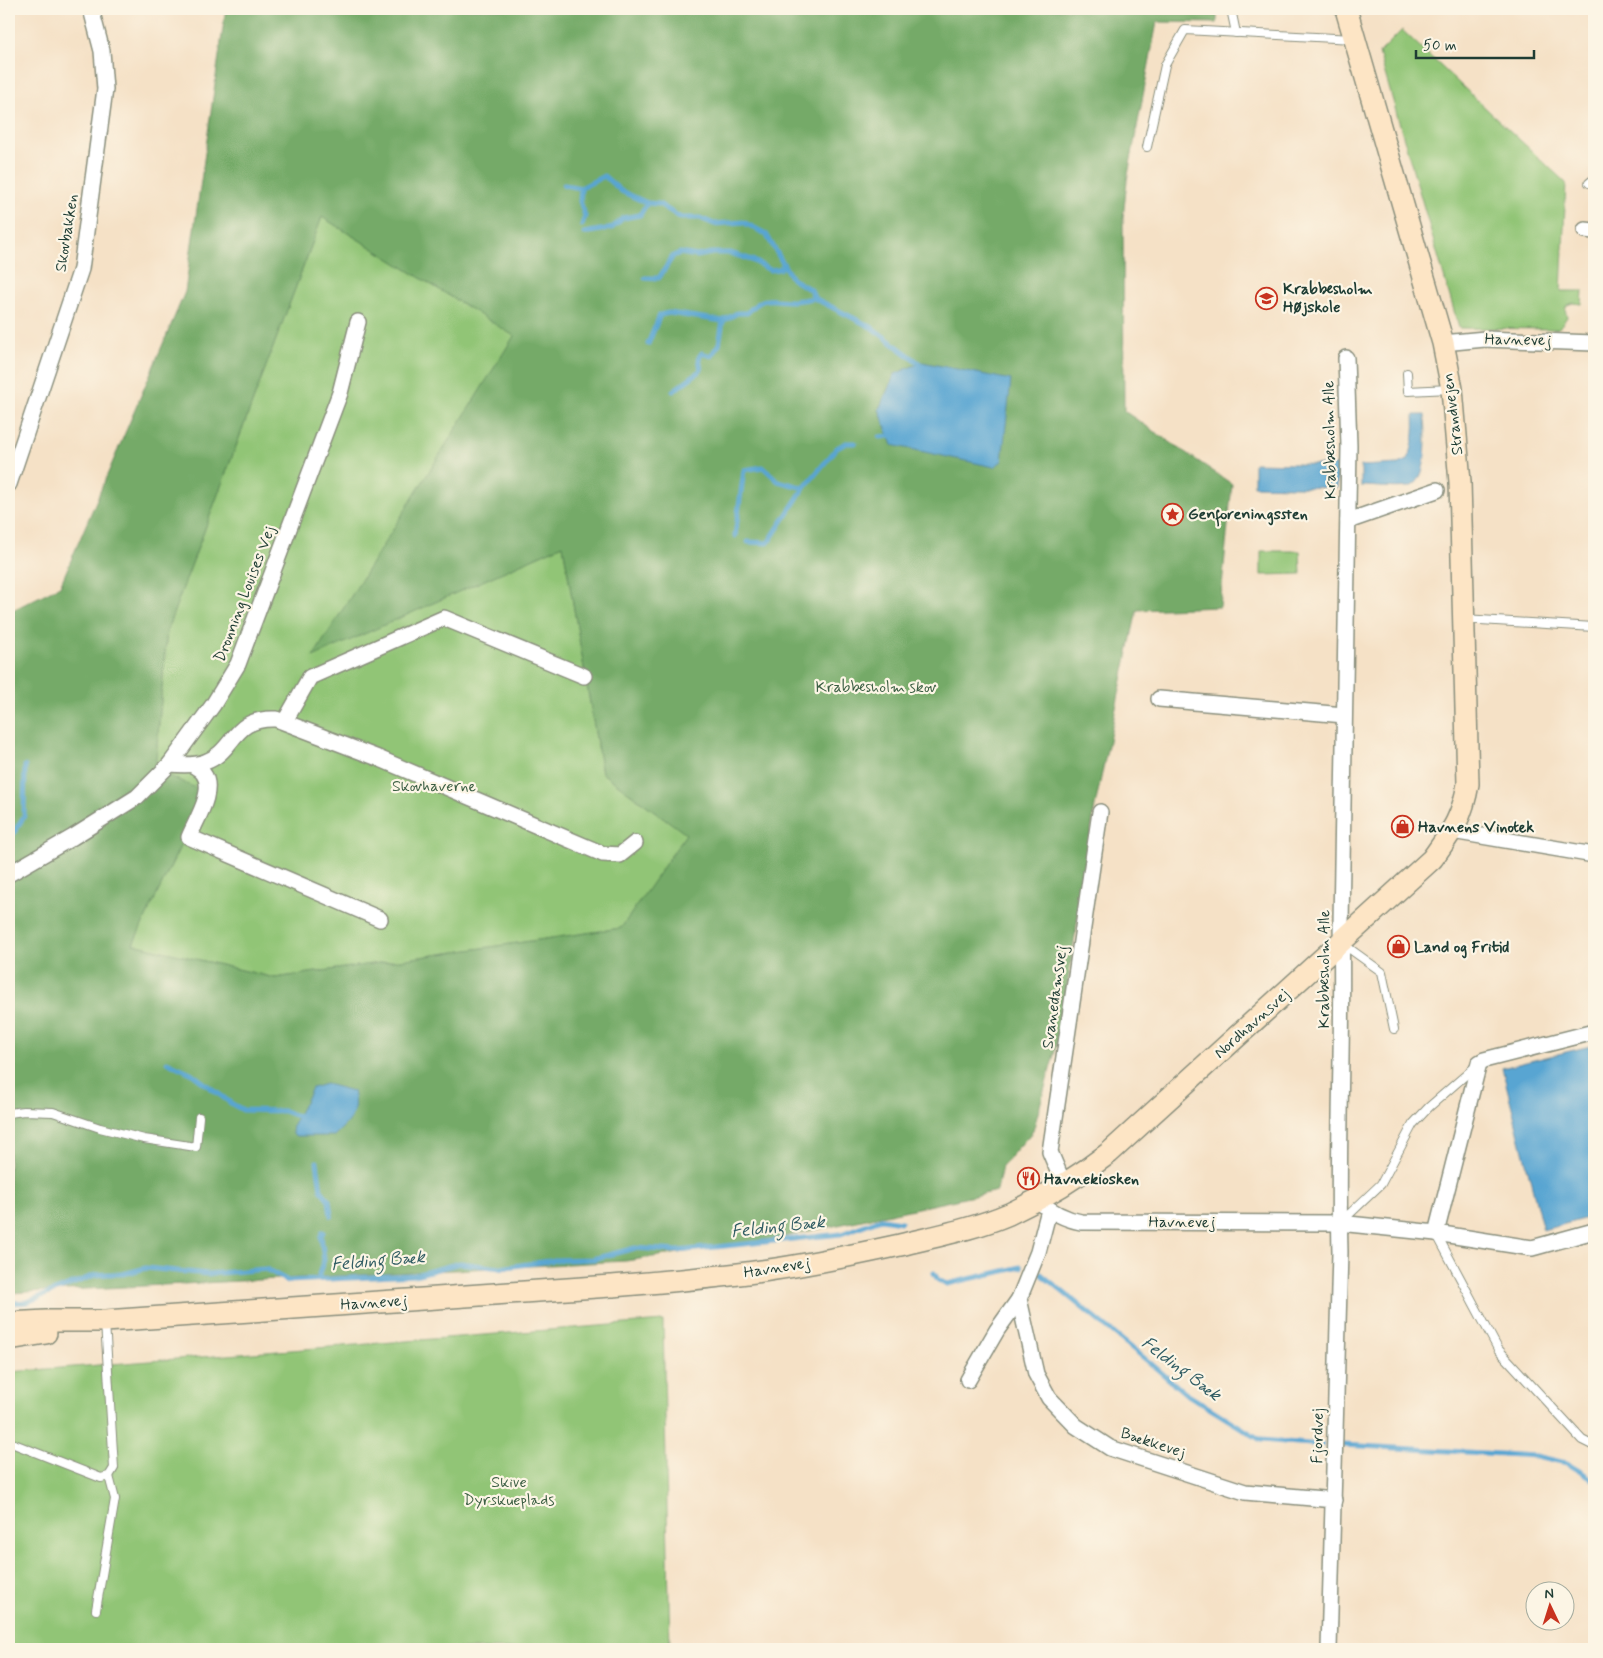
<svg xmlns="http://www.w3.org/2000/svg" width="1603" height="1658" font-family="Mynerve,sans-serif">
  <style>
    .green { fill: #91c576; stroke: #588155 }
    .forest { fill: #74aa67; stroke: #4a744e; fill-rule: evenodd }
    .water { fill: #59a5d2; stroke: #3c7183 }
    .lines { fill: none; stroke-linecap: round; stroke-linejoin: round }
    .stream { stroke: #59a5d2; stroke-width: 5 }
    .lane-casing { stroke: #8a8f7d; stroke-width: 10 }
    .street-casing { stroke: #8a8f7d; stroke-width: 18 }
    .secondary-casing { stroke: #8a8f7d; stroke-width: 24 }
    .lane { stroke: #fff; stroke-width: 8 }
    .street { stroke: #fff; stroke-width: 15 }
    .secondary { stroke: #fde5c5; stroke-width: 21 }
    .labels { text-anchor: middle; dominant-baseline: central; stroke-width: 4.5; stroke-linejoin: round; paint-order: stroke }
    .street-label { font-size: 16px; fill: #1f3d34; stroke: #fcf5e5 }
    .poi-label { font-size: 16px; font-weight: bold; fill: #1f3d34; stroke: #fcf5e5; text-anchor: start }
    .park-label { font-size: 16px; fill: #3c5f44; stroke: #fcf5e5 }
    .water-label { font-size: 18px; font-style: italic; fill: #305c63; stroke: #fcf5e5 }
  </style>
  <rect width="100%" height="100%" fill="#fcf5e5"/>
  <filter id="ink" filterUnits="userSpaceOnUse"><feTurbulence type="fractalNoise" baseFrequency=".02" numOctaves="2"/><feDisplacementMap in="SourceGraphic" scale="10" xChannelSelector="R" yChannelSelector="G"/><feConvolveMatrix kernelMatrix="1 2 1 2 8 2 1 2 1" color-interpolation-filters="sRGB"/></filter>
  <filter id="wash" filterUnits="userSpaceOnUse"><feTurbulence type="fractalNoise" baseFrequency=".0096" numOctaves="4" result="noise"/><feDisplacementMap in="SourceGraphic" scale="20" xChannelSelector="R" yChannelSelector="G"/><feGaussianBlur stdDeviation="1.12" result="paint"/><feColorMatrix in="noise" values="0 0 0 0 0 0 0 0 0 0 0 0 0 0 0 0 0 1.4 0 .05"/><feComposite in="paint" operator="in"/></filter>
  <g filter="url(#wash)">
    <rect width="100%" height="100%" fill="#f5e1c6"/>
    <g class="green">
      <polygon points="1402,30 1566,183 1561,291 1583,291 1582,304 1573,303 1567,305 1565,309 1567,317 1560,327 1557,329 1459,328 1379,53"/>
      <polygon points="322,217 515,336 314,656 563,545 602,773 687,834 622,928 275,978 133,944 205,794 155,769 167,630"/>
      <polygon points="1261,551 1300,551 1301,574 1261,575"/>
      <polygon points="663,1321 670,1649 9,1649 9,1372"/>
    </g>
    <path class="forest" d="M228,9H1217V23L1157,22L1127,180L1123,218L1124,411L1232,484L1220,607L1137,610L1095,806L1060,1033L1033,1131L1002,1166L997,1191L773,1239L626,1261L9,1293V612L60,586L185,292L225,14ZM322,217L514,336L313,657L563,545L602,773L686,834L621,928L275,978L133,944L206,793L155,769L167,630ZM895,374L892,445L879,409Z"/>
    <g class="water">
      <polygon points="922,362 1011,380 1002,461 994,467 892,445 879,409 895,374"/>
      <path d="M1414,415H1425C1426,431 1430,484 1408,487C1394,489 1375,486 1361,486V466L1398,464L1408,460C1414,444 1415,431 1414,415Z"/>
      <polygon points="1254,463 1338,465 1337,488 1254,486"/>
      <polygon points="1594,1045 1594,1216 1543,1230 1502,1068"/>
      <path d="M326,1084L353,1091C358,1115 350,1120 334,1136H296L292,1133L293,1125L312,1088Z"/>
    </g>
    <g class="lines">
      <g class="stream">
        <polyline points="564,185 581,188 604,176 621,191 647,203 659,204 681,218 700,218 714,224 743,222 766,234 792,279 811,290 814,298 871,327 919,363"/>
        <polyline points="581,188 580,201 585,216 582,225"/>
        <polyline points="584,233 612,228 623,218 640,215 647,203"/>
        <polyline points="645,278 659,278 673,256 680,253 697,256 712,253 730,253 752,260 770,270 779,269 784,265"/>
        <path d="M648,344L660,315L669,313L723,321L737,313H747C764,295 768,300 790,301C798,301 807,299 814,298"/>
        <polyline points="673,391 701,370 699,357 702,353 711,356 719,344 723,321"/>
        <polyline points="880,437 889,436"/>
        <polyline points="735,536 744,470 763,467 778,481 804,488"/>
        <polyline points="748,542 768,543 804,488 837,448 846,443 855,443"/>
        <polyline points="9,841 24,816 25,766"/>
        <polyline points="167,1062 191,1073 232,1104 243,1110 284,1111 297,1116"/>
        <polyline points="317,1162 321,1190 329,1200 331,1216"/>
        <polyline points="934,1273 938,1280 947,1284 1021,1267"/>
        <polyline points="1041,1274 1149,1362 1185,1393 1261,1440 1322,1445"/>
        <polyline points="319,1279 319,1274 324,1260 321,1236 323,1232"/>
        <polyline points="9,1303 27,1302 95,1275 108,1274 123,1274 146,1268 208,1274 266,1269 288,1281 415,1275 460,1263 500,1268 556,1260 593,1259 635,1248 677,1251 841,1234 881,1219 901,1222"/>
        <polyline points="1343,1445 1536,1456 1566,1463 1594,1480"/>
      </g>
    </g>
  </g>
  <g filter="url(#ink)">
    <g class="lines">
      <defs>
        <g id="lane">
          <polyline points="1231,9 1236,33"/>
          <polyline points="1147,147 1165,65 1185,30 1353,39"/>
          <polyline points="1589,183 1594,179"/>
          <polyline points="1407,373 1408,391 1450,389"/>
          <polyline points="1464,619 1594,627"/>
          <polyline points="1343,944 1382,972 1394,1029"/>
          <polyline points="9,1113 24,1111 53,1112 100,1128 144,1139 196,1147 199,1117"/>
          <polyline points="1341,1222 1381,1184 1413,1124 1429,1107 1476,1066"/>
          <polyline points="1436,1233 1498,1349 1582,1440 1594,1446"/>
          <polyline points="9,1442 101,1478 109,1476 114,1468 105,1322"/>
          <polyline points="96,1610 115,1499 109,1476"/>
        </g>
        <g id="street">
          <polyline points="1585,230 1594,231"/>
          <polyline points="1443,343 1485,339 1594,343"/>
          <polyline points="9,484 81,269 105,89 102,51 91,9"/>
          <polyline points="1348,521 1437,490"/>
          <polyline points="1159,699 1344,715"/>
          <polyline points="285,721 310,677 444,618 584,676"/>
          <path d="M170,764C181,765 194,766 205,762C236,751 231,717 276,719L378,758L603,854L620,855L635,843"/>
          <path d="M193,765C196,767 201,770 203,773C216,790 196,820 189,837L380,919"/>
          <polyline points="1452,831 1594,855"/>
          <polyline points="9,874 73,837 137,797 170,764 213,705 238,664 340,393 358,322"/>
          <polyline points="1064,1185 1050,1152 1100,812"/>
          <path d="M1037,1200C1050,1211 1064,1219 1081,1222L1339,1223L1436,1233L1532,1248L1594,1231"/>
          <polyline points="1049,1210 1038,1252 1019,1299 1036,1374 1049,1398 1076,1426 1110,1448 1245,1492 1334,1500"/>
          <polyline points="1436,1233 1479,1063 1484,1060 1594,1032"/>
          <polyline points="968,1380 997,1330 1019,1299"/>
          <path d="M1329,1649L1340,1252C1337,1142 1344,1033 1341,924L1349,446L1346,358"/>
        </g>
        <g id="secondary">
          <path d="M9,1323L46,1321H105L611,1286C661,1282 712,1278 762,1271C808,1265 854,1255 900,1245C936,1236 974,1229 1009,1214C1045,1197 1078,1177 1109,1153L1432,859C1452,831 1462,819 1468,784L1460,482L1452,389L1443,343L1346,9"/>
          <polyline points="9,1339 46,1333"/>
        </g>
      </defs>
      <use href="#lane" class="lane-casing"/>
      <use href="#street" class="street-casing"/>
      <use href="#secondary" class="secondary-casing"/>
      <use href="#lane" class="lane"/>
      <use href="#street" class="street"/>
      <use href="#secondary" class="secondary"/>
    </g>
  </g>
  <defs>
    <symbol id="university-ring" viewBox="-11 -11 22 22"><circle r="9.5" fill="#fcf5e5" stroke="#c8321e" stroke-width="1.5"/><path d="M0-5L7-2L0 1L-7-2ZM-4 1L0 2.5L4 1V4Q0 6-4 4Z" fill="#c8321e"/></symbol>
    <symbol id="sight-ring" viewBox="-11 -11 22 22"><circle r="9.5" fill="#fcf5e5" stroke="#c8321e" stroke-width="1.5"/><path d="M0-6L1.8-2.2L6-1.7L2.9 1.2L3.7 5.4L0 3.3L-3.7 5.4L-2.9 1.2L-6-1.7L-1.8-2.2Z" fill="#c8321e"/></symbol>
    <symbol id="shop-ring" viewBox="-11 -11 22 22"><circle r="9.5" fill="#fcf5e5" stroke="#c8321e" stroke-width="1.5"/><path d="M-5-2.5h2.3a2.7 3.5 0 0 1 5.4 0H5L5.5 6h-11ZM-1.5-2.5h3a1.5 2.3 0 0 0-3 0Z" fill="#c8321e"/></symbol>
    <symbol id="restaurant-ring" viewBox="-11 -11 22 22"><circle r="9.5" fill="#fcf5e5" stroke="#c8321e" stroke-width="1.5"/><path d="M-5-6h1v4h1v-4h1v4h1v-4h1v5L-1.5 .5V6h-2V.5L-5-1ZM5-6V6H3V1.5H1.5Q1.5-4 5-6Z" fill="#c8321e"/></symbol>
  </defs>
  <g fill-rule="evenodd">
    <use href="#university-ring" x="1254" y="286" width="25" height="25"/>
    <use href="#sight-ring" x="1160" y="502" width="25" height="25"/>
    <use href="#shop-ring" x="1390" y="814" width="25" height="25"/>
    <use href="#shop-ring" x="1386" y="934" width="25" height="25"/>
    <use href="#restaurant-ring" x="1016" y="1166" width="25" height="25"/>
  </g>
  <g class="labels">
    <g class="street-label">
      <text transform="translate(67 233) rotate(-81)">Skovbakken</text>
      <text transform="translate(1518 340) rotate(1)">Havnevej</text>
      <text transform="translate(1453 414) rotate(-97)">Strandvejen</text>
      <text transform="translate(1330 440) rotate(-91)">Krabbesholm Alle</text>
      <text transform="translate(245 594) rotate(-69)">Dronning Louises Vej</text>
      <text transform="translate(1324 969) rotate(-90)">Krabbesholm Alle</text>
      <text transform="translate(1055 997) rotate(-82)">Svanedamsvej</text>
      <text transform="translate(1252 1024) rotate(-42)">Nordhavnsvej</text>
      <text x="1182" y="1222">Havnevej</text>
      <text transform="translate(777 1268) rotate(-9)">Havnevej</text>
      <text transform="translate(374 1303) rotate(-4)">Havnevej</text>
      <text transform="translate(1318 1436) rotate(-89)">Fjordvej</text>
      <text transform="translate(1153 1443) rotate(18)">Bækkevej</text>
    </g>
    <g class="poi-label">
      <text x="1283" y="289">Krabbesholm<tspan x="1283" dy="18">Højskole</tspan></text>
      <text x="1188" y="514">Genforeningssten</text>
      <text x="1418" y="827">Havnens Vinotek</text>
      <text x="1414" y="947">Land og Fritid</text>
      <text x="1044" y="1179">Havnekiosken</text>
    </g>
    <g class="park-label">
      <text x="876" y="687">Krabbesholm skov</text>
      <text x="434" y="786">Skovhaverne</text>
      <text x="509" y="1482">Skive<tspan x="509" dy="18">Dyrskueplads</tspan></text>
    </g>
    <g class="water-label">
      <text transform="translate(778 1227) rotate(-6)">Felding Bæk</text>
      <text transform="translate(378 1261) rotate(-5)">Felding Bæk</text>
      <text transform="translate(1181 1369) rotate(37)">Felding Bæk</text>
    </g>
  </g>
  <rect width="1603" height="1658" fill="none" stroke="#fcf5e5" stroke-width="30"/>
  <g transform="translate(1550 1606) rotate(356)"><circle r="24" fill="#fcf5e5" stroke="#a4ab9e"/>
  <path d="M0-4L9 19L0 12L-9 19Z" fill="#c8321e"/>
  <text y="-8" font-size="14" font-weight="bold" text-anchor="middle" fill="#1f3d34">N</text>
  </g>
  <path d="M1416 50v8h118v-8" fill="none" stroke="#1f3d34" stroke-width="2.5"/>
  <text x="1423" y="50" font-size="15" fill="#1f3d34" stroke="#fcf5e5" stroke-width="4" paint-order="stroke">50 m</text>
</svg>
